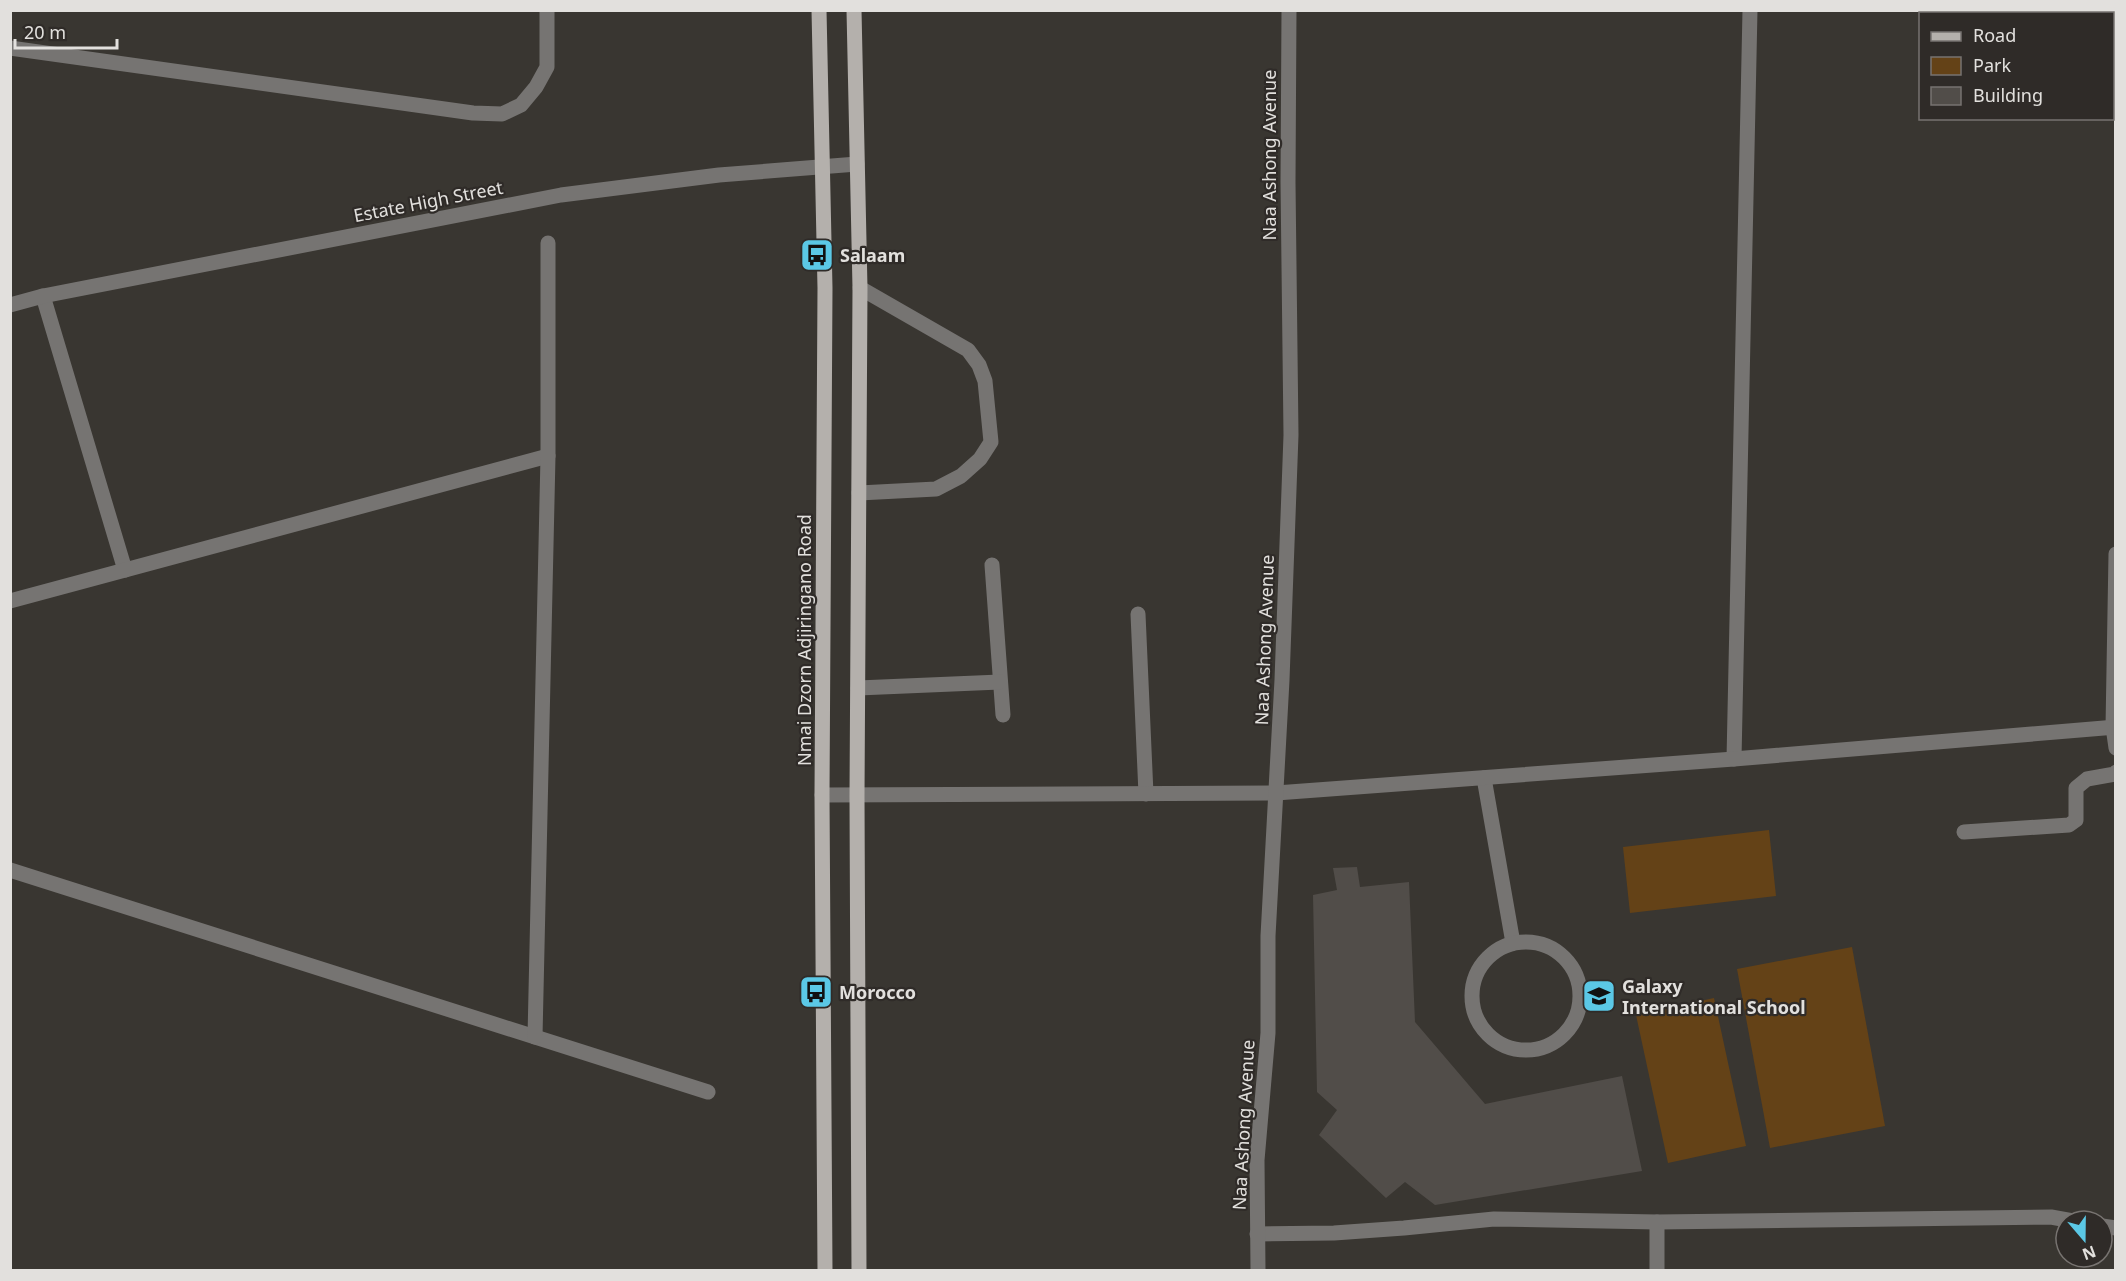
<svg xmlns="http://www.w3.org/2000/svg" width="2126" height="1281" font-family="'Noto Sans',sans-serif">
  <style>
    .green { fill: #644217 }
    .building { fill: #514d49 }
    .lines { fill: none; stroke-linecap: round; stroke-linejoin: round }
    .minor { stroke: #767472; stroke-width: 15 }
    .major { stroke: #b4b0ac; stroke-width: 15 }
    .labels { text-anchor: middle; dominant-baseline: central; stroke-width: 4.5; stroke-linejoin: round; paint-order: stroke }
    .street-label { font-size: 18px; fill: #e2e0dd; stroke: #2f2b28 }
    .poi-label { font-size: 18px; font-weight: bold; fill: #e2e0dd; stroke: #2f2b28; text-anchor: start }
  </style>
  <rect width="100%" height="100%" fill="#393631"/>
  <g class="green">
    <polygon points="1769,830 1776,896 1630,913 1623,847"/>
    <polygon points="1852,947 1885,1126 1770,1148 1737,969"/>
    <polygon points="1714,998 1746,1146 1668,1163 1636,1015"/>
  </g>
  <polygon class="building" points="1357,867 1360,887 1409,882 1415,1022 1485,1104 1622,1076 1642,1171 1435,1205 1405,1182 1386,1198 1319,1135 1337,1110 1317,1092 1313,895 1337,890 1333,868"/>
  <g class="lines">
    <g class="minor">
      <polyline points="10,48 473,113 502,114 521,105 536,87 547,67 547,10"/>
      <polyline points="43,296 125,570"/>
      <polyline points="10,305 43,296 561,195 719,175 857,164"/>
      <polyline points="859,493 936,489 961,476 980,459 991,442 985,381 979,365 968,350 860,288"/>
      <polyline points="2116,554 2113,727 2116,748"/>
      <polyline points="992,565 1003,715"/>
      <polyline points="10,601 548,456"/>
      <polyline points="1138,614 1146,794"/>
      <polyline points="858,688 1000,682"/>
      <polyline points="1734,759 1750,10"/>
      <polyline points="1484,778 1513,943"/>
      <polyline points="822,795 1276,793 1734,759 2116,727"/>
      <polyline points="1964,832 2069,825 2076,820 2076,788 2087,779 2115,774 2116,772"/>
      <polyline points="10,870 708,1092"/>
      <circle cx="1526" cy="996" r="54"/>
      <polyline points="535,1037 548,456 548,243"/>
      <polyline points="2102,1226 2116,1228"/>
      <polyline points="1257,1234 1334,1233 1404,1228 1494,1219 1657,1222 2051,1217 2073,1221"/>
      <polyline points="1258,1270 1257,1160 1268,1033 1268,936 1282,680 1291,435 1288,182 1289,10"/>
      <polyline points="1657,1270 1657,1222"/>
    </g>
    <g class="major">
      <polyline points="819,10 825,288 822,795 825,1270"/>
      <polyline points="854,10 860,288 857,796 859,1270"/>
    </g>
  </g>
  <defs>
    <symbol id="bus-square" viewBox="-11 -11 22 22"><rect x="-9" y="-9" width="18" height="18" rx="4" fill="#5bc8e6" stroke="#2f2b28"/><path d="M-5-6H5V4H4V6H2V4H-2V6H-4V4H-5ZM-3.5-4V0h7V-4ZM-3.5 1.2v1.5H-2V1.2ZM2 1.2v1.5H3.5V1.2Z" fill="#111"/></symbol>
    <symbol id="school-square" viewBox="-11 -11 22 22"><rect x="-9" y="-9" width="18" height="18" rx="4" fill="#5bc8e6" stroke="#2f2b28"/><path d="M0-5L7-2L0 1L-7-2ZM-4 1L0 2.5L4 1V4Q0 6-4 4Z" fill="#111"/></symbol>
  </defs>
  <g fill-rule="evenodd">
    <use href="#bus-square" x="798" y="236" width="38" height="38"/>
    <use href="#bus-square" x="797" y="973" width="38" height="38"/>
    <use href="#school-square" x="1580" y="977" width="38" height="38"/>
  </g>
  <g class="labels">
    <g class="street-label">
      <text transform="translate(1269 155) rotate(-90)">Naa Ashong Avenue</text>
      <text transform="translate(428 201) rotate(-11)">Estate High Street</text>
      <text transform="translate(804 640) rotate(-90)">Nmai Dzorn Adjiringano Road</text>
      <text transform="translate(1264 640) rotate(-88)">Naa Ashong Avenue</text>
      <text transform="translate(1243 1125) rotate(-87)">Naa Ashong Avenue</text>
    </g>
    <g class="poi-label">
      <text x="840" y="255">Salaam</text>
      <text x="1622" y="986">Galaxy<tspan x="1622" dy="21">International School</tspan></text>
      <text x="839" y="992">Morocco</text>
    </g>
  </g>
  <rect width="2126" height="1281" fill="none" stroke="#e2e0dd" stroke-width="24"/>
  <rect x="1919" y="12" width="195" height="108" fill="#2f2b28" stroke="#777370" stroke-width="1.5"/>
  <rect x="1931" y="32" width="30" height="9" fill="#b4b0ac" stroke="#777370" stroke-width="1.5"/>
  <text x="1973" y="42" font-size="18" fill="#e2e0dd">Road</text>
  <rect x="1931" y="57" width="30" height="18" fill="#644217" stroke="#777370" stroke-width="1.5"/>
  <text x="1973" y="72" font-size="18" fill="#e2e0dd">Park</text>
  <rect x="1931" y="87" width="30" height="18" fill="#514d49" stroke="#777370" stroke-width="1.5"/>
  <text x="1973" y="102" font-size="18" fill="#e2e0dd">Building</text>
  <g transform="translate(2084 1239) rotate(160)"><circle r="28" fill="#2f2b28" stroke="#777370" stroke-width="1.5"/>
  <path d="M0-4.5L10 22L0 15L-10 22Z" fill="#5bc8e6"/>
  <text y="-9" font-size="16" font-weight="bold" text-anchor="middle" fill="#e2e0dd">N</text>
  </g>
  <path d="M15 39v9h102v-9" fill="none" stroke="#e2e0dd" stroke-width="3"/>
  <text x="24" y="39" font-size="18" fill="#e2e0dd" stroke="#2f2b28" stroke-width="4.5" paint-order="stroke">20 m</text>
</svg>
